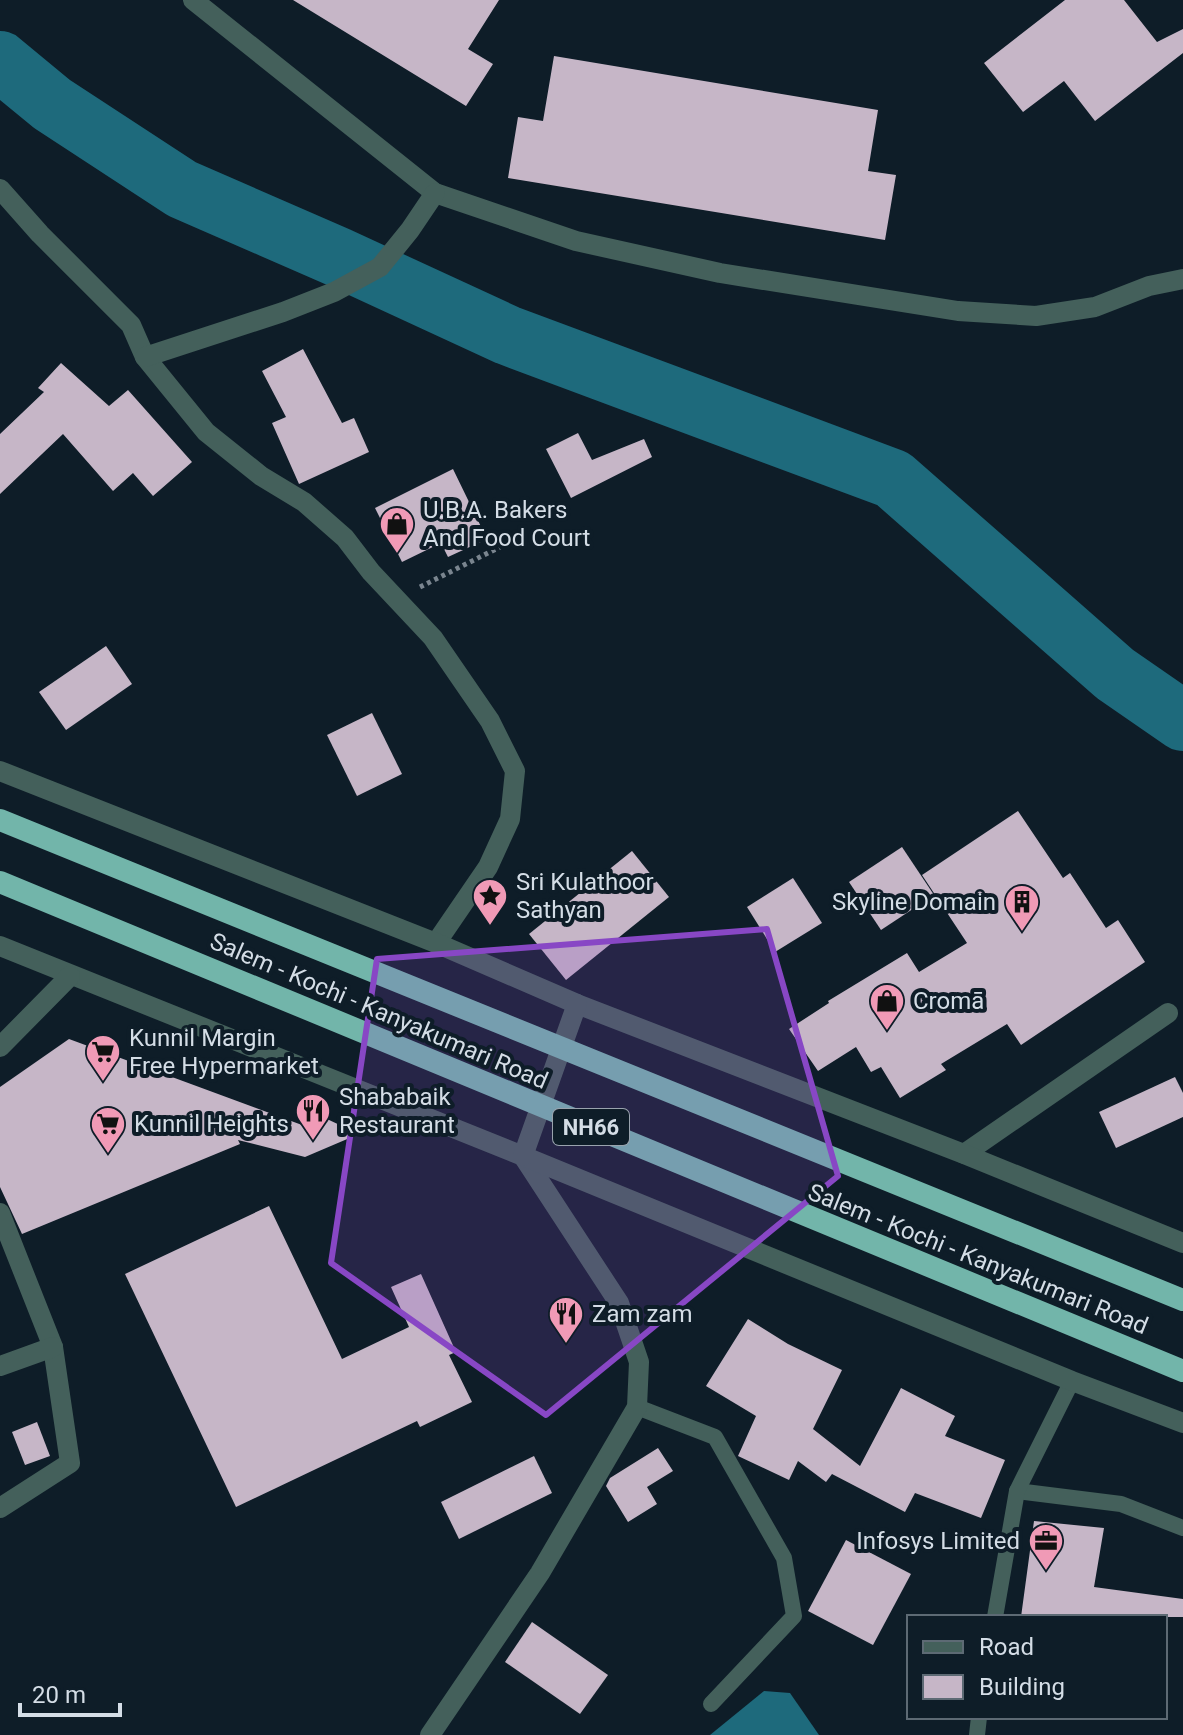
<svg xmlns="http://www.w3.org/2000/svg" width="1183" height="1735" font-family="Roboto,sans-serif">
  <style>
    .water { fill: #1e6a7c }
    .lines { fill: none; stroke-linecap: round; stroke-linejoin: round }
    .river { stroke: #1e6a7c; stroke-width: 60 }
    .building { fill: #c6b6c7 }
    .path { stroke: #7a858f; stroke-width: 5; stroke-dasharray: 4 4; stroke-linecap: butt }
    .service { stroke: #44605b; stroke-width: 16 }
    .minor { stroke: #44605b; stroke-width: 20 }
    .tertiary { stroke: #44605b; stroke-width: 20 }
    .trunk { stroke: #72b5aa; stroke-width: 22 }
    .marked { fill: #8847c5; fill-opacity: 0.2; stroke: #8847c5; stroke-width: 6; stroke-linejoin: round }
    .labels { text-anchor: middle; dominant-baseline: central; stroke-width: 8; stroke-linejoin: round; paint-order: stroke }
    .shield { fill: #0e1d28; stroke: #99a3ad; stroke-width: 2 }
    .shield-label { font-size: 22px; font-weight: bold; fill: #d4dde6 }
    .poi-label { font-size: 24px; fill: #d4dde6; stroke: #0e1d28; text-anchor: start }
    .street-label { font-size: 24px; fill: #d4dde6; stroke: #0e1d28 }
  </style>
  <rect width="100%" height="100%" fill="#0e1d28"/>
  <polygon class="water" points="764,1691 790,1693 819,1735 710,1735"/>
  <g class="lines">
    <polyline class="river" points="0,61 52,104 182,189 338,257 507,335 893,479 1115,674 1183,721"/>
  </g>
  <g class="building">
    <polygon points="293,0 499,0 468,49 493,64 466,106"/>
    <polygon points="1065,0 1124,0 1157,42 1183,29 1183,53 1095,121 1064,81 1023,112 984,63"/>
    <polygon points="554,56 878,110 868,171 896,175 885,240 508,178 518,117 543,121"/>
    <polygon points="303,349 342,423 354,418 369,452 299,484 272,423 286,417 262,371"/>
    <polygon points="61,363 109,406 128,390 192,462 153,496 133,473 113,491 63,434 0,494 0,434 44,392 38,388"/>
    <polygon points="578,433 592,460 644,439 652,457 571,498 546,449"/>
    <polygon points="453,469 487,539 448,557 441,543 402,562 375,508"/>
    <polygon points="106,646 132,684 66,730 39,692"/>
    <polygon points="372,713 402,774 357,796 327,735"/>
    <polygon points="1018,811 1063,878 1070,873 1106,928 1118,920 1145,962 1021,1045 1007,1024 941,1064 946,1070 900,1098 881,1067 871,1072 856,1047 818,1071 789,1029 829,1003 828,1001 907,953 919,972 967,943 922,875"/>
    <polygon points="902,847 934,895 881,930 849,882"/>
    <polygon points="632,851 669,897 566,980 529,934"/>
    <polygon points="793,878 822,923 775,952 747,907"/>
    <polygon points="69,1039 302,1125 312,1112 359,1134 305,1157 238,1140 240,1144 22,1234 0,1187 0,1087"/>
    <polygon points="1175,1077 1183,1093 1183,1117 1116,1148 1099,1112"/>
    <polygon points="269,1206 342,1359 409,1327 391,1287 421,1274 456,1352 449,1355 472,1402 420,1427 417,1421 236,1507 125,1274"/>
    <polygon points="748,1319 788,1344 842,1370 813,1429 860,1466 901,1388 955,1416 945,1436 1005,1460 981,1518 915,1493 905,1512 832,1474 826,1482 798,1461 789,1480 738,1456 756,1416 706,1386"/>
    <polygon points="37,1422 50,1456 25,1465 12,1432"/>
    <polygon points="658,1448 673,1471 647,1487 657,1504 628,1522 606,1486 610,1478"/>
    <polygon points="534,1456 552,1493 459,1539 441,1502"/>
    <polygon points="1034,1521 1104,1528 1094,1587 1183,1599 1183,1617 1021,1617"/>
    <polygon points="846,1540 911,1574 873,1645 808,1611"/>
    <polygon points="532,1622 608,1675 580,1714 505,1662"/>
  </g>
  <g class="lines">
    <polyline class="path" points="420,587 520,537"/>
    <g class="service">
      <polyline points="637,1407 715,1437 784,1558 794,1616 711,1704"/>
      <polyline points="1017,1491 1121,1504 1183,1528"/>
      <polyline points="995,1617 1017,1491 1072,1381"/>
      <polyline points="977,1735 979,1717"/>
    </g>
    <g class="minor">
      <polyline points="193,0 435,193 576,241 720,273 958,311 1036,316 1095,307 1149,286 1183,279"/>
      <polyline points="0,189 40,234 131,325 145,357 206,432 261,476 304,502 345,538 371,572 433,638 490,721 515,771 510,819 488,867 436,943"/>
      <polyline points="145,357 283,312 334,292 380,267 410,230 435,193"/>
      <polyline points="964,1154 1168,1013"/>
      <polyline points="0,1213 53,1347 70,1463 0,1508"/>
      <polyline points="0,1366 53,1347"/>
      <polyline points="430,1735 540,1573 637,1407 639,1362 619,1303 523,1156"/>
    </g>
    <g class="tertiary">
      <polyline points="0,771 436,943 577,1004 964,1154 1183,1243"/>
      <polyline points="0,946 523,1156 1072,1381 1183,1423"/>
      <polyline points="0,1047 70,976"/>
      <polyline points="523,1156 577,1004"/>
    </g>
    <g class="trunk">
      <polyline points="0,820 1183,1300"/>
      <polyline points="0,882 1183,1371"/>
    </g>
  </g>
  <path class="marked" d="M767,929L838,1176L546,1415L331,1263L377,959Z"/>
  <defs>
    <symbol id="shop-pin" viewBox="-11 -11 22 30"><path d="M0 17L-7.5 6A9.5 9.5 0 1 1 7.5 6Z" fill="#f09ab6" stroke="#0e1d28"/><path d="M-5-2.5h2.3a2.7 3.5 0 0 1 5.4 0H5L5.5 6h-11ZM-1.5-2.5h3a1.5 2.3 0 0 0-3 0Z" fill="#111"/></symbol>
    <symbol id="sight-pin" viewBox="-11 -11 22 30"><path d="M0 17L-7.5 6A9.5 9.5 0 1 1 7.5 6Z" fill="#f09ab6" stroke="#0e1d28"/><path d="M0-6L1.8-2.2L6-1.7L2.9 1.2L3.7 5.4L0 3.3L-3.7 5.4L-2.9 1.2L-6-1.7L-1.8-2.2Z" fill="#111"/></symbol>
    <symbol id="building-pin" viewBox="-11 -11 22 30"><path d="M0 17L-7.5 6A9.5 9.5 0 1 1 7.5 6Z" fill="#f09ab6" stroke="#0e1d28"/><path d="M-4-6H4V6H1V3H-1V6H-4ZM-2.5-4.3h1.7v1.8h-1.7ZM.8-4.3h1.7v1.8H.8ZM-2.5-1h1.7V.8h-1.7ZM.8-1h1.7V.8H.8Z" fill="#111"/></symbol>
    <symbol id="supermarket-pin" viewBox="-11 -11 22 30"><path d="M0 17L-7.5 6A9.5 9.5 0 1 1 7.5 6Z" fill="#f09ab6" stroke="#0e1d28"/><path d="M-6-5.5h2.5l.6 2H6L4.5 2H-2.5L-4.4-4H-6ZM-1.5 3.2a1.3 1.3 0 1 0 .1 0ZM3 3.2a1.3 1.3 0 1 0 .1 0Z" fill="#111"/></symbol>
    <symbol id="restaurant-pin" viewBox="-11 -11 22 30"><path d="M0 17L-7.5 6A9.5 9.5 0 1 1 7.5 6Z" fill="#f09ab6" stroke="#0e1d28"/><path d="M-5-6h1v4h1v-4h1v4h1v-4h1v5L-1.5 .5V6h-2V.5L-5-1ZM5-6V6H3V1.5H1.5Q1.5-4 5-6Z" fill="#111"/></symbol>
    <symbol id="office-pin" viewBox="-11 -11 22 30"><path d="M0 17L-7.5 6A9.5 9.5 0 1 1 7.5 6Z" fill="#f09ab6" stroke="#0e1d28"/><path d="M-6-3h4V-5.5h4V-3h4V5H-6ZM-1-4.5V-3h2v-1.5ZM-6 0V1H6V0Z" fill="#111"/></symbol>
  </defs>
  <g fill-rule="evenodd">
    <use href="#shop-pin" x="377" y="504" width="40" height="54"/>
    <use href="#sight-pin" x="470" y="876" width="40" height="54"/>
    <use href="#building-pin" x="1002" y="882" width="40" height="54"/>
    <use href="#shop-pin" x="867" y="981" width="40" height="54"/>
    <use href="#supermarket-pin" x="83" y="1032" width="40" height="54"/>
    <use href="#restaurant-pin" x="293" y="1091" width="40" height="54"/>
    <use href="#supermarket-pin" x="88" y="1104" width="40" height="54"/>
    <use href="#restaurant-pin" x="546" y="1294" width="40" height="54"/>
    <use href="#office-pin" x="1026" y="1521" width="40" height="54"/>
  </g>
  <g class="labels">
    <rect class="shield" x="553" y="1109" width="76" height="36" rx="6"/>
    <g class="shield-label">
      <text x="591" y="1127">NH66</text>
    </g>
    <g class="poi-label">
      <text x="423" y="510">U.B.A. Bakers<tspan x="423" dy="28">And Food Court</tspan></text>
      <text x="516" y="882">Sri Kulathoor<tspan x="516" dy="28">Sathyan</tspan></text>
      <text x="996" y="902" text-anchor="end">Skyline Domain</text>
      <text x="913" y="1001">Cromā</text>
      <text x="129" y="1038">Kunnil Margin<tspan x="129" dy="28">Free Hypermarket</tspan></text>
      <text x="339" y="1097">Shababaik<tspan x="339" dy="28">Restaurant</tspan></text>
      <text x="134" y="1124">Kunnil Heights</text>
      <text x="592" y="1314">Zam zam</text>
      <text x="1020" y="1541" text-anchor="end">Infosys Limited</text>
    </g>
    <g class="street-label">
      <text transform="translate(379 1011) rotate(23)">Salem - Kochi - Kanyakumari Road</text>
      <text transform="translate(978 1259) rotate(22)">Salem - Kochi - Kanyakumari Road</text>
    </g>
  </g>
  <rect x="907" y="1615" width="260" height="104" fill="#0e1d28" stroke="#5d6a74" stroke-width="2"/>
  <rect x="923" y="1641" width="40" height="12" fill="#44605b" stroke="#5d6a74" stroke-width="2"/>
  <text x="979" y="1655" font-size="24" fill="#d4dde6">Road</text>
  <rect x="923" y="1675" width="40" height="24" fill="#c6b6c7" stroke="#5d6a74" stroke-width="2"/>
  <text x="979" y="1695" font-size="24" fill="#d4dde6">Building</text>
  <path d="M20 1703v12h100v-12" fill="none" stroke="#d4dde6" stroke-width="4"/>
  <text x="32" y="1703" font-size="24" fill="#d4dde6" stroke="#0e1d28" stroke-width="6" paint-order="stroke">20 m</text>
</svg>
